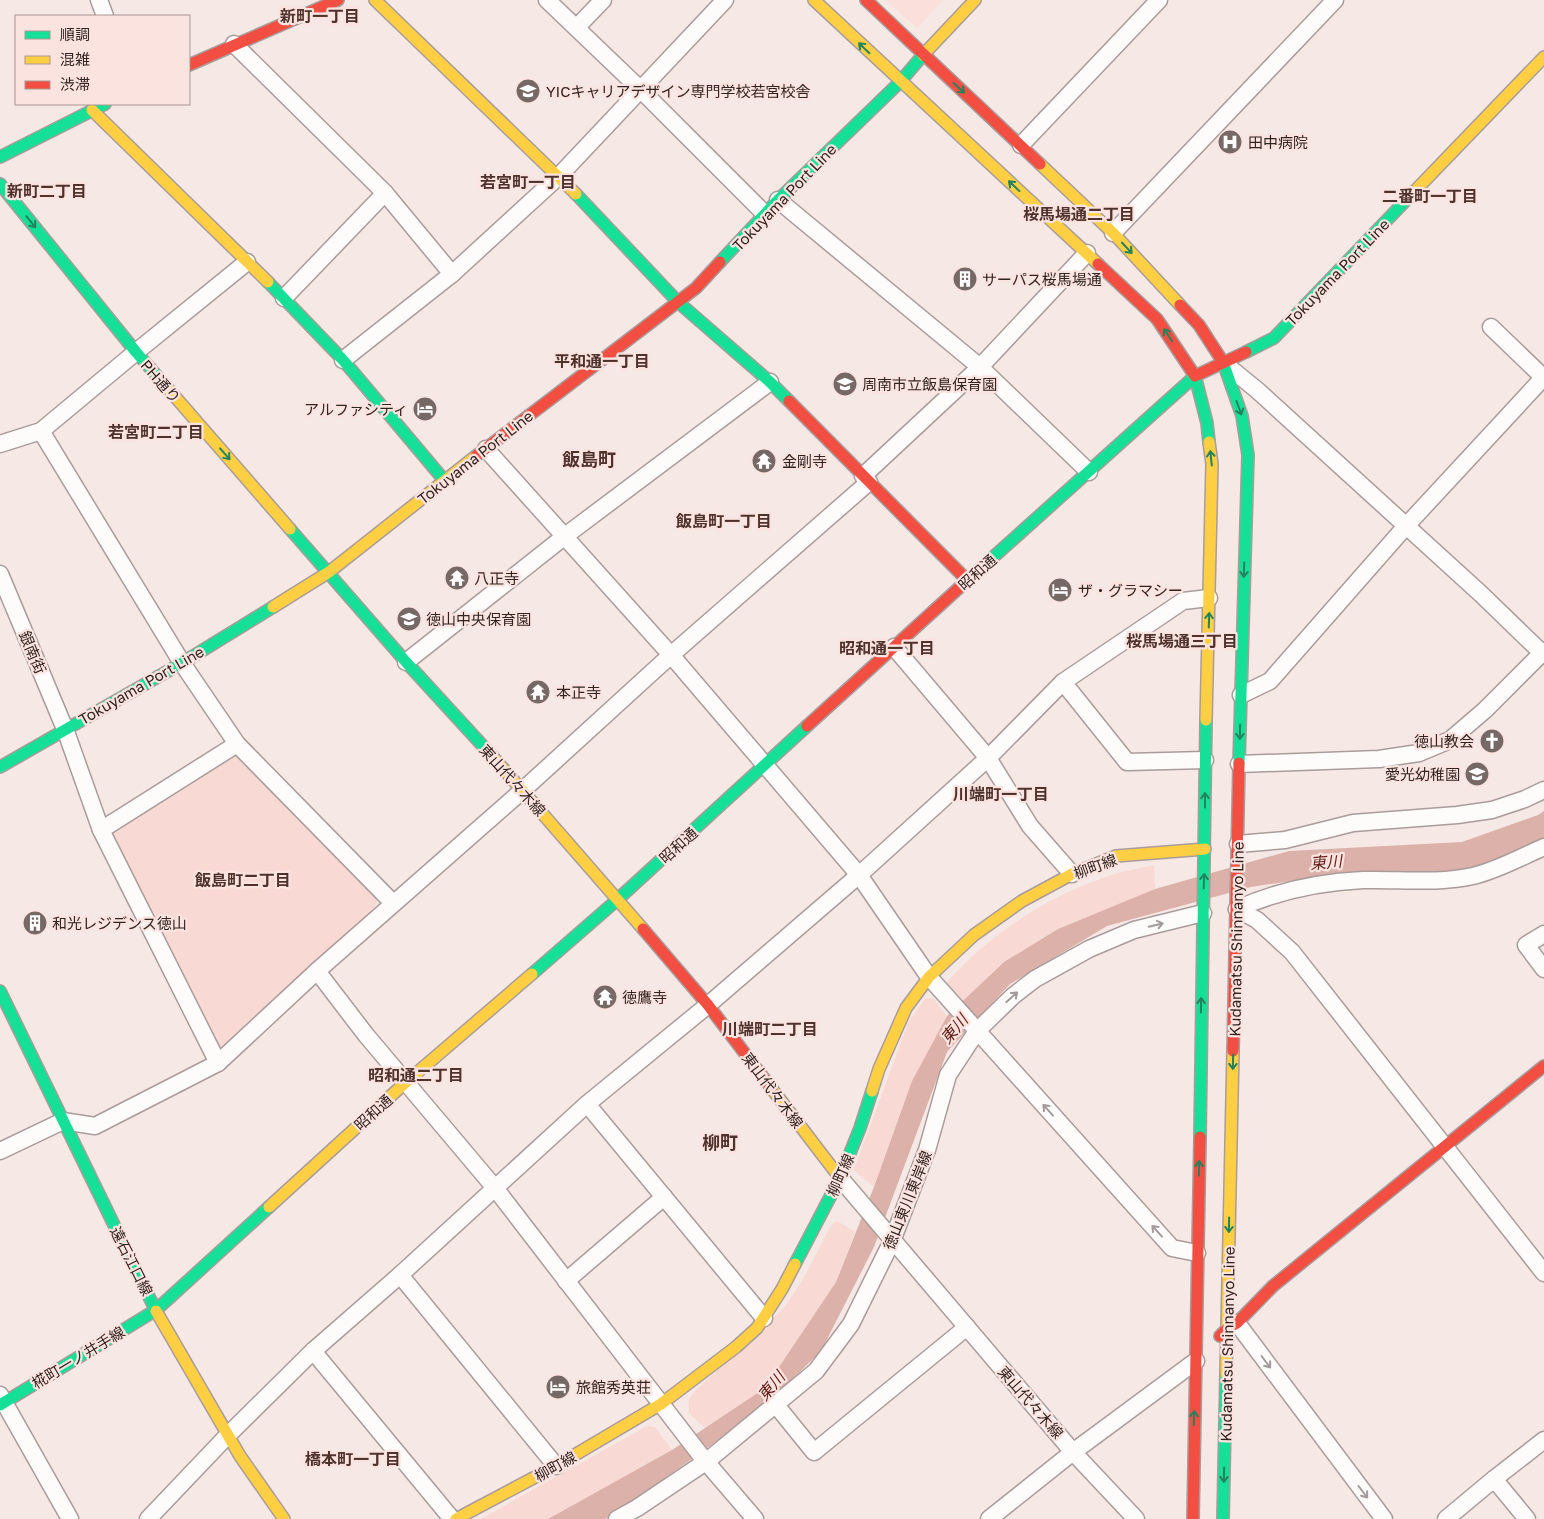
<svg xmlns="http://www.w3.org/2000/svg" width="1544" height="1519" font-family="'Golos Text','Noto Sans JP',sans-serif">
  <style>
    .built { fill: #fadfda }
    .green { fill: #f8d9d3 }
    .water { fill: #dcb1aa }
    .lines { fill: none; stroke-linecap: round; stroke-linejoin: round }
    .street-casing { stroke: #a99c9a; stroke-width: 19 }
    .fast-casing { stroke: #a99c9a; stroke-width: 14 }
    .slow-casing { stroke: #a99c9a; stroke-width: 14 }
    .jam-casing { stroke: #a99c9a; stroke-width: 14 }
    .street { stroke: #fefcfb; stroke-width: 16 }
    .fast { stroke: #16e098; stroke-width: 11 }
    .slow { stroke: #ffcf43; stroke-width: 11 }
    .jam { stroke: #f24e42; stroke-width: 11 }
    .oneway { stroke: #24825c }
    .oneway2 { stroke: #a29a98 }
    .labels { text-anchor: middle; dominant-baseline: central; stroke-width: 4.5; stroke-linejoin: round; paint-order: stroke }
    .poi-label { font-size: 15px; fill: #312320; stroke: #fbe3df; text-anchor: start }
    .street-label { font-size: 15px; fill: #312320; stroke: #fbe3df }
    .neighbourhood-label { font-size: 16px; font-weight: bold; fill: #50322d; stroke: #fbe3df }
    .water-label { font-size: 16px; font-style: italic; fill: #611c15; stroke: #fbe3df }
    .quarter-label { font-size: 18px; font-weight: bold; fill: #50322d; stroke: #fbe3df }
  </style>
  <rect width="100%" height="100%" fill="#f5e8e5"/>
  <polygon class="built" points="886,0 943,0 917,28"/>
  <g class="green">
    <polygon points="234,754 246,759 374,895 377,902 375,907 224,1046 220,1047 215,1044 111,837 112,833"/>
    <path d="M1154,865L1155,889L1058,929L1004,962L960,1004L947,987V982C989,935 1046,897 1106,877C1121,871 1138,869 1154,865Z"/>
    <polygon points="933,998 947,1016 912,1081 874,1187 854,1170 909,1021 925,999"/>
    <polygon points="837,1221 855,1232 836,1282 765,1388 705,1428 689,1413 689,1399 695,1391 783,1309 802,1281 832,1224"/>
    <polygon points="647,1426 655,1427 672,1450 548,1519 481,1519"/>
  </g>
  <polygon class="water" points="1544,811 1544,846 1464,872 1344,873 1251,887 1107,926 1010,984 947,1052 874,1247 821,1351 762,1409 613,1515 605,1519 548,1519 672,1450 765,1388 836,1282 874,1187 912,1081 947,1016 1004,962 1058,929 1155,889 1289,851 1462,842 1538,815"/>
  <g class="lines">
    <defs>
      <g id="street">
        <polyline points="99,0 105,16"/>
        <polyline points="547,0 640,89 765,214"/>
        <polyline points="577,27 603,0"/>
        <polyline points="234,44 385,193 452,274"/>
        <polyline points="1021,145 1159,0"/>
        <polyline points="778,200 980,367 1089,472"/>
        <polyline points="1113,233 1335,0"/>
        <polyline points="284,298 385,193"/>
        <polyline points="1491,327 1544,378"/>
        <polyline points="343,360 452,274 559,176 725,0"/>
        <polyline points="1225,364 1257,390 1481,594 1544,655"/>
        <polyline points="41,431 182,663 237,744 393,903"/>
        <polyline points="0,444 41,431 136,352 247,262"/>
        <polyline points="486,449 671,655 859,875 929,977 1172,1248 1197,1253"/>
        <polyline points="863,476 980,367 1087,253"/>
        <polyline points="0,574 65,729 101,830 218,1063"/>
        <polyline points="894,647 988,758 1030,826 1072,874"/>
        <polyline points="406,662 565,536 770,382"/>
        <polyline points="1063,682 1127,762 1205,760"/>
        <polyline points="1241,695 1270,681 1406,526 1544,377"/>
        <polyline points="1239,764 1379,759 1419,753 1450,740 1485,710 1544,651"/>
        <polyline points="101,830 237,744"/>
        <polyline points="1238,844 1285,840 1353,823 1457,815 1492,810 1525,799 1544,790"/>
        <polyline points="1237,909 1257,920 1292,952 1544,1273"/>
        <path d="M1237,909C1277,891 1319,882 1363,880C1400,879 1437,884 1473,876C1498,870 1521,857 1544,847"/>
        <polyline points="1544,934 1526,945 1544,969"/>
        <polyline points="317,971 366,1035 495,1188 702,1457 755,1519"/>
        <polyline points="587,1104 764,1318"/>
        <polyline points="0,1151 63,1121 95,1126 218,1063 317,971 523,790 671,655 869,482"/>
        <polyline points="840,1178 1073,1452 1136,1519"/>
        <polyline points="400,1275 556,1466"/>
        <polyline points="566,1281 664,1197"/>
        <polyline points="1237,1323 1384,1519"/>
        <polyline points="313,1351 452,1519"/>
        <polyline points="0,1395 70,1519"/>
        <polyline points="776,1405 814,1452 967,1327"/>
        <polyline points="1494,1479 1527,1519"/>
        <polyline points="148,1519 228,1435 313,1351 400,1275 587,1104 708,1005 859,875 988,758 1063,682 1183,601 1209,598"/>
        <polyline points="617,1519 637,1508 707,1461 816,1371 851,1324 892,1241 927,1150 948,1075 977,1031 1013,996 1035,979 1089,949 1134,930 1203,913"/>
        <polyline points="989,1519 1073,1452 1196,1361"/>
        <polyline points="1446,1519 1494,1479 1544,1440"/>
      </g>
      <g id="fast">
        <polyline points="0,157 105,104"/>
        <polyline points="0,184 136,352 164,384"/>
        <polyline points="576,194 678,302 770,382 789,401"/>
        <polyline points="720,262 778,200 900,82 923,55"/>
        <polyline points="268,282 343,360 444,480"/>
        <polyline points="1246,352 1274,338 1411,195"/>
        <polyline points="1223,362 1242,416 1248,455 1239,763"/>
        <polyline points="290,529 406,662 493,757"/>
        <polyline points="960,587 1195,376 1207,423 1209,442"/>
        <polyline points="0,767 182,663 273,607"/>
        <polyline points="532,974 617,900 807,726"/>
        <polyline points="0,991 156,1311"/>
        <polyline points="1200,1137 1206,720"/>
        <polyline points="795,1264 840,1178 860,1128 872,1091"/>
        <polyline points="0,1405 156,1310 269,1207"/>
        <polyline points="1223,1519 1226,1374"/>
      </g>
      <g id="slow">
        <polyline points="375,0 576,194"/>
        <polyline points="814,0 1098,264"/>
        <polyline points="923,55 975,0"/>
        <polyline points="92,110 268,282"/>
        <polyline points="1040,164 1113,233 1180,305"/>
        <polyline points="1411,195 1544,57"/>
        <polyline points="164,384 290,529"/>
        <polyline points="273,607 329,572 476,456"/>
        <polyline points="1206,720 1212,464 1209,442"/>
        <polyline points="493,757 643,929"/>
        <polyline points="772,1089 840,1178"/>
        <polyline points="872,1091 879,1069 906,1008 929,977 974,935 1022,901 1072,874 1116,856 1205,849"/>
        <polyline points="269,1207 405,1083 532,974"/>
        <polyline points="156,1311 240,1456 284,1519"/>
        <polyline points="1226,1374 1233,1051"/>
        <polyline points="456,1519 556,1466 661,1404 736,1347 757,1328 782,1289 795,1264"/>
      </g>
      <g id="jam">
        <polyline points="866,0 1040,164"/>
        <polyline points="189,65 338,0"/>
        <polyline points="1098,264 1157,319 1195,376 1246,352"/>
        <polyline points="1180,305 1199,325 1223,362"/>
        <polyline points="789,401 967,580"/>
        <polyline points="476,456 696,288 720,262"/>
        <polyline points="807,726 960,587"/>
        <polyline points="643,929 708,1005 772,1089"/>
        <polyline points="1233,1051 1239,763"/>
        <polyline points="1220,1336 1228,1328 1237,1323 1273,1286 1544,1066"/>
        <polyline points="1193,1519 1200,1137"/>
      </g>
    </defs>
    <use href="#street" class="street-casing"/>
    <use href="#fast" class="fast-casing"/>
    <use href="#slow" class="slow-casing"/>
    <use href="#jam" class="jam-casing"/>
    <use href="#street" class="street"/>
    <use href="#fast" class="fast"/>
    <use href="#slow" class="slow"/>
    <use href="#jam" class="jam"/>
  </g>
  <defs><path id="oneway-shaft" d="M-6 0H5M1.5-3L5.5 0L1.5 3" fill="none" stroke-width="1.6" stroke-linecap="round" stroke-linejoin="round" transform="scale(1.25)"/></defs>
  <g class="oneway">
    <use href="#oneway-shaft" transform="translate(864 48) rotate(-136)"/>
    <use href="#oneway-shaft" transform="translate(959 88) rotate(42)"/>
    <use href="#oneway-shaft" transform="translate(1014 186) rotate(-137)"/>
    <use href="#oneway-shaft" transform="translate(31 222) rotate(51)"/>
    <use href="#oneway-shaft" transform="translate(1127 248) rotate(47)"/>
    <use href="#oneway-shaft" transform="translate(1168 335) rotate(-124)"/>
    <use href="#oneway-shaft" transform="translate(1239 408) rotate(70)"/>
    <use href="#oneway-shaft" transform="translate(225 454) rotate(49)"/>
    <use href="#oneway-shaft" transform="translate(1211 458) rotate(-96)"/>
    <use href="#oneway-shaft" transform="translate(1244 570) rotate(92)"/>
    <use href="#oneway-shaft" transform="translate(1209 620) rotate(-88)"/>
    <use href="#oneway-shaft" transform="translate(1240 732) rotate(91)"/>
    <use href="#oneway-shaft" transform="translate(1205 800) rotate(-90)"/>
    <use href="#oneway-shaft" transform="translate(1204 881) rotate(-88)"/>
    <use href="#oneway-shaft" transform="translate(1201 1005) rotate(-89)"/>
    <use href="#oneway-shaft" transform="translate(1233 1062) rotate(91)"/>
    <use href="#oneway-shaft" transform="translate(1199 1168) rotate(-89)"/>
    <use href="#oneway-shaft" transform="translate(1229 1225) rotate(91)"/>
    <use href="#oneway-shaft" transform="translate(1194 1418) rotate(-88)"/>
    <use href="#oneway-shaft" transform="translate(1224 1475) rotate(91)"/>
  </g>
  <g class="oneway2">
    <use href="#oneway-shaft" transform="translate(1156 925) rotate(-14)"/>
    <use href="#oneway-shaft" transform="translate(1012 997) rotate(-42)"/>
    <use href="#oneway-shaft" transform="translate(1048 1110) rotate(-132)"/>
    <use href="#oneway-shaft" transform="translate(1157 1231) rotate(-132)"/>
    <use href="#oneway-shaft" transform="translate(1266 1362) rotate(53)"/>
    <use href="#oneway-shaft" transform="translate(1363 1492) rotate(53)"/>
  </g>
  <defs>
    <symbol id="university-disc" viewBox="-11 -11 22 22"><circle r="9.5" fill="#766865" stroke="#fbe3df"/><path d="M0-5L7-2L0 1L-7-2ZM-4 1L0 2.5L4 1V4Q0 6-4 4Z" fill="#fff"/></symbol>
    <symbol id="hospital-disc" viewBox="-11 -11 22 22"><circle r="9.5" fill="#766865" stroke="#fbe3df"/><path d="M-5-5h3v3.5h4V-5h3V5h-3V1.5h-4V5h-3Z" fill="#fff"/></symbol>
    <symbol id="building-disc" viewBox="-11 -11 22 22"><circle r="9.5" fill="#766865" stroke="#fbe3df"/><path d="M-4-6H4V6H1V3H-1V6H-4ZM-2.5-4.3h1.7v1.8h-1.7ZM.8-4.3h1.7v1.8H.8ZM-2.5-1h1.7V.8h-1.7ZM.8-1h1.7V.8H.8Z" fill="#fff"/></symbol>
    <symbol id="school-disc" viewBox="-11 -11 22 22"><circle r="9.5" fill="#766865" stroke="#fbe3df"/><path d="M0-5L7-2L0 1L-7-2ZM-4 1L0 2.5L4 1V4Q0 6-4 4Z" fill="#fff"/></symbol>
    <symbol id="hotel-disc" viewBox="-11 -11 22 22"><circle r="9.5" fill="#766865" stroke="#fbe3df"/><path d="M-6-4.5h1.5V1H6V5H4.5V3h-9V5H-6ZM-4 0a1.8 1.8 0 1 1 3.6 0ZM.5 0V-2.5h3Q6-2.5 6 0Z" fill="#fff"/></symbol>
    <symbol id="temple-disc" viewBox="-11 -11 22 22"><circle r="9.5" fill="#766865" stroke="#fbe3df"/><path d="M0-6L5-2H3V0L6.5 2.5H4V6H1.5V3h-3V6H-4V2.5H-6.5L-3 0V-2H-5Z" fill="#fff"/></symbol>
    <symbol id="church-disc" viewBox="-11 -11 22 22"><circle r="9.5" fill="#766865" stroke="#fbe3df"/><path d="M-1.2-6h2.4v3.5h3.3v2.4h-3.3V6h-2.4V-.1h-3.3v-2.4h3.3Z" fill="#fff"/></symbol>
  </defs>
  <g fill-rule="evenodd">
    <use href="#university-disc" x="514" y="77" width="28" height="28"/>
    <use href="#hospital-disc" x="1216" y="128" width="28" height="28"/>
    <use href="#building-disc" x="951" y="265" width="28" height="28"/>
    <use href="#school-disc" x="831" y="370" width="28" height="28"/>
    <use href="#hotel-disc" x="411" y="395" width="28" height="28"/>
    <use href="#temple-disc" x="750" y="447" width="28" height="28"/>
    <use href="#temple-disc" x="443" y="564" width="28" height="28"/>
    <use href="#hotel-disc" x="1046" y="576" width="28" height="28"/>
    <use href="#school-disc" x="395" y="605" width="28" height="28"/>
    <use href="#temple-disc" x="524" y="678" width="28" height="28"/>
    <use href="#church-disc" x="1478" y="727" width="28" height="28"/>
    <use href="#school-disc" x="1463" y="760" width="28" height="28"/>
    <use href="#building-disc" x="21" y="909" width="28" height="28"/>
    <use href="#temple-disc" x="591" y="983" width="28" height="28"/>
    <use href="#hotel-disc" x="544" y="1373" width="28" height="28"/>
  </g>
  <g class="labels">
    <g class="poi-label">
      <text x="546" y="91">YICキャリアデザイン専門学校若宮校舎</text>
      <text x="1248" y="142">田中病院</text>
      <text x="982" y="279">サーパス桜馬場通</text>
      <text x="862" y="384">周南市立飯島保育園</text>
      <text x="408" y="409" text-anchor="end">アルファシティ</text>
      <text x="782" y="461">金剛寺</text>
      <text x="474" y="578">八正寺</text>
      <text x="1078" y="590">ザ・グラマシー</text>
      <text x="426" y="619">徳山中央保育園</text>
      <text x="556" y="692">本正寺</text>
      <text x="1474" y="741" text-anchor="end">徳山教会</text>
      <text x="1460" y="774" text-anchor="end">愛光幼稚園</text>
      <text x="52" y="923">和光レジデンス徳山</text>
      <text x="622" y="997">徳鷹寺</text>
      <text x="576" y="1387">旅館秀英荘</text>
    </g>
    <g class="street-label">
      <text transform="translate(784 197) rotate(-46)">Tokuyama Port Line</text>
      <text transform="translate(1337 272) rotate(-46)">Tokuyama Port Line</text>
      <text transform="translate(161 381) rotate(49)">PH通り</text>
      <text transform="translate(475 457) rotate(-38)">Tokuyama Port Line</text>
      <text transform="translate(977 572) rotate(-42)">昭和通</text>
      <text transform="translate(33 652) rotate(67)">銀南街</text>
      <text transform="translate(141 685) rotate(-30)">Tokuyama Port Line</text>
      <text transform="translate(513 780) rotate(48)">東山代々木線</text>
      <text transform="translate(678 845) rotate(-42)">昭和通</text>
      <text transform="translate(1095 866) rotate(-20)">柳町線</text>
      <text transform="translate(1236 939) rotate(-89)">Kudamatsu Shinnanyo Line</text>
      <text transform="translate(773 1090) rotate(53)">東山代々木線</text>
      <text transform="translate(373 1112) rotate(-42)">昭和通</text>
      <text transform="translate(840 1175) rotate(-66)">柳町線</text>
      <text transform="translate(907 1200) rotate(-68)">徳山東川東岸線</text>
      <text transform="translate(132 1261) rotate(63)">遠石江口線</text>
      <text transform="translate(1227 1344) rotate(-89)">Kudamatsu Shinnanyo Line</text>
      <text transform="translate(78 1357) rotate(-31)">椛町一ノ井手線</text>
      <text transform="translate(1031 1402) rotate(49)">東山代々木線</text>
      <text transform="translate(555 1466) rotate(-29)">柳町線</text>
    </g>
    <g class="neighbourhood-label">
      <text x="320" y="16">新町一丁目</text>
      <text x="528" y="182">若宮町一丁目</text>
      <text x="47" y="191">新町二丁目</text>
      <text x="1430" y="196">二番町一丁目</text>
      <text x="1079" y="214">桜馬場通二丁目</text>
      <text x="602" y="361">平和通一丁目</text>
      <text x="156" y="432">若宮町二丁目</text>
      <text x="724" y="521">飯島町一丁目</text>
      <text x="1182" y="641">桜馬場通三丁目</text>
      <text x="887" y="648">昭和通一丁目</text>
      <text x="1001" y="794">川端町一丁目</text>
      <text x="243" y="880">飯島町二丁目</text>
      <text x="770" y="1029">川端町二丁目</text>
      <text x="416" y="1075">昭和通二丁目</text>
      <text x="353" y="1459">橋本町一丁目</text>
    </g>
    <g class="water-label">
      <text transform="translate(1326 862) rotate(-5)">東川</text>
      <text transform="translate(954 1029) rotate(-50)">東川</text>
      <text transform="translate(771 1386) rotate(-50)">東川</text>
    </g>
    <g class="quarter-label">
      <text x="589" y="459">飯島町</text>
      <text x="720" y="1142">柳町</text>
    </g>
  </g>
  <rect x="15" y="15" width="175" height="90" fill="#fbe3df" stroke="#aa9693"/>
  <rect x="25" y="31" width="25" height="8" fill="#16e098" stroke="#aa9693"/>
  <text x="60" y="40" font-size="15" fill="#312320">順調</text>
  <rect x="25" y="56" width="25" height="8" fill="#ffcf43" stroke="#aa9693"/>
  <text x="60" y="65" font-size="15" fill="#312320">混雑</text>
  <rect x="25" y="81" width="25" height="8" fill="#f24e42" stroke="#aa9693"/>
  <text x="60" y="90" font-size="15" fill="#312320">渋滞</text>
</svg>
